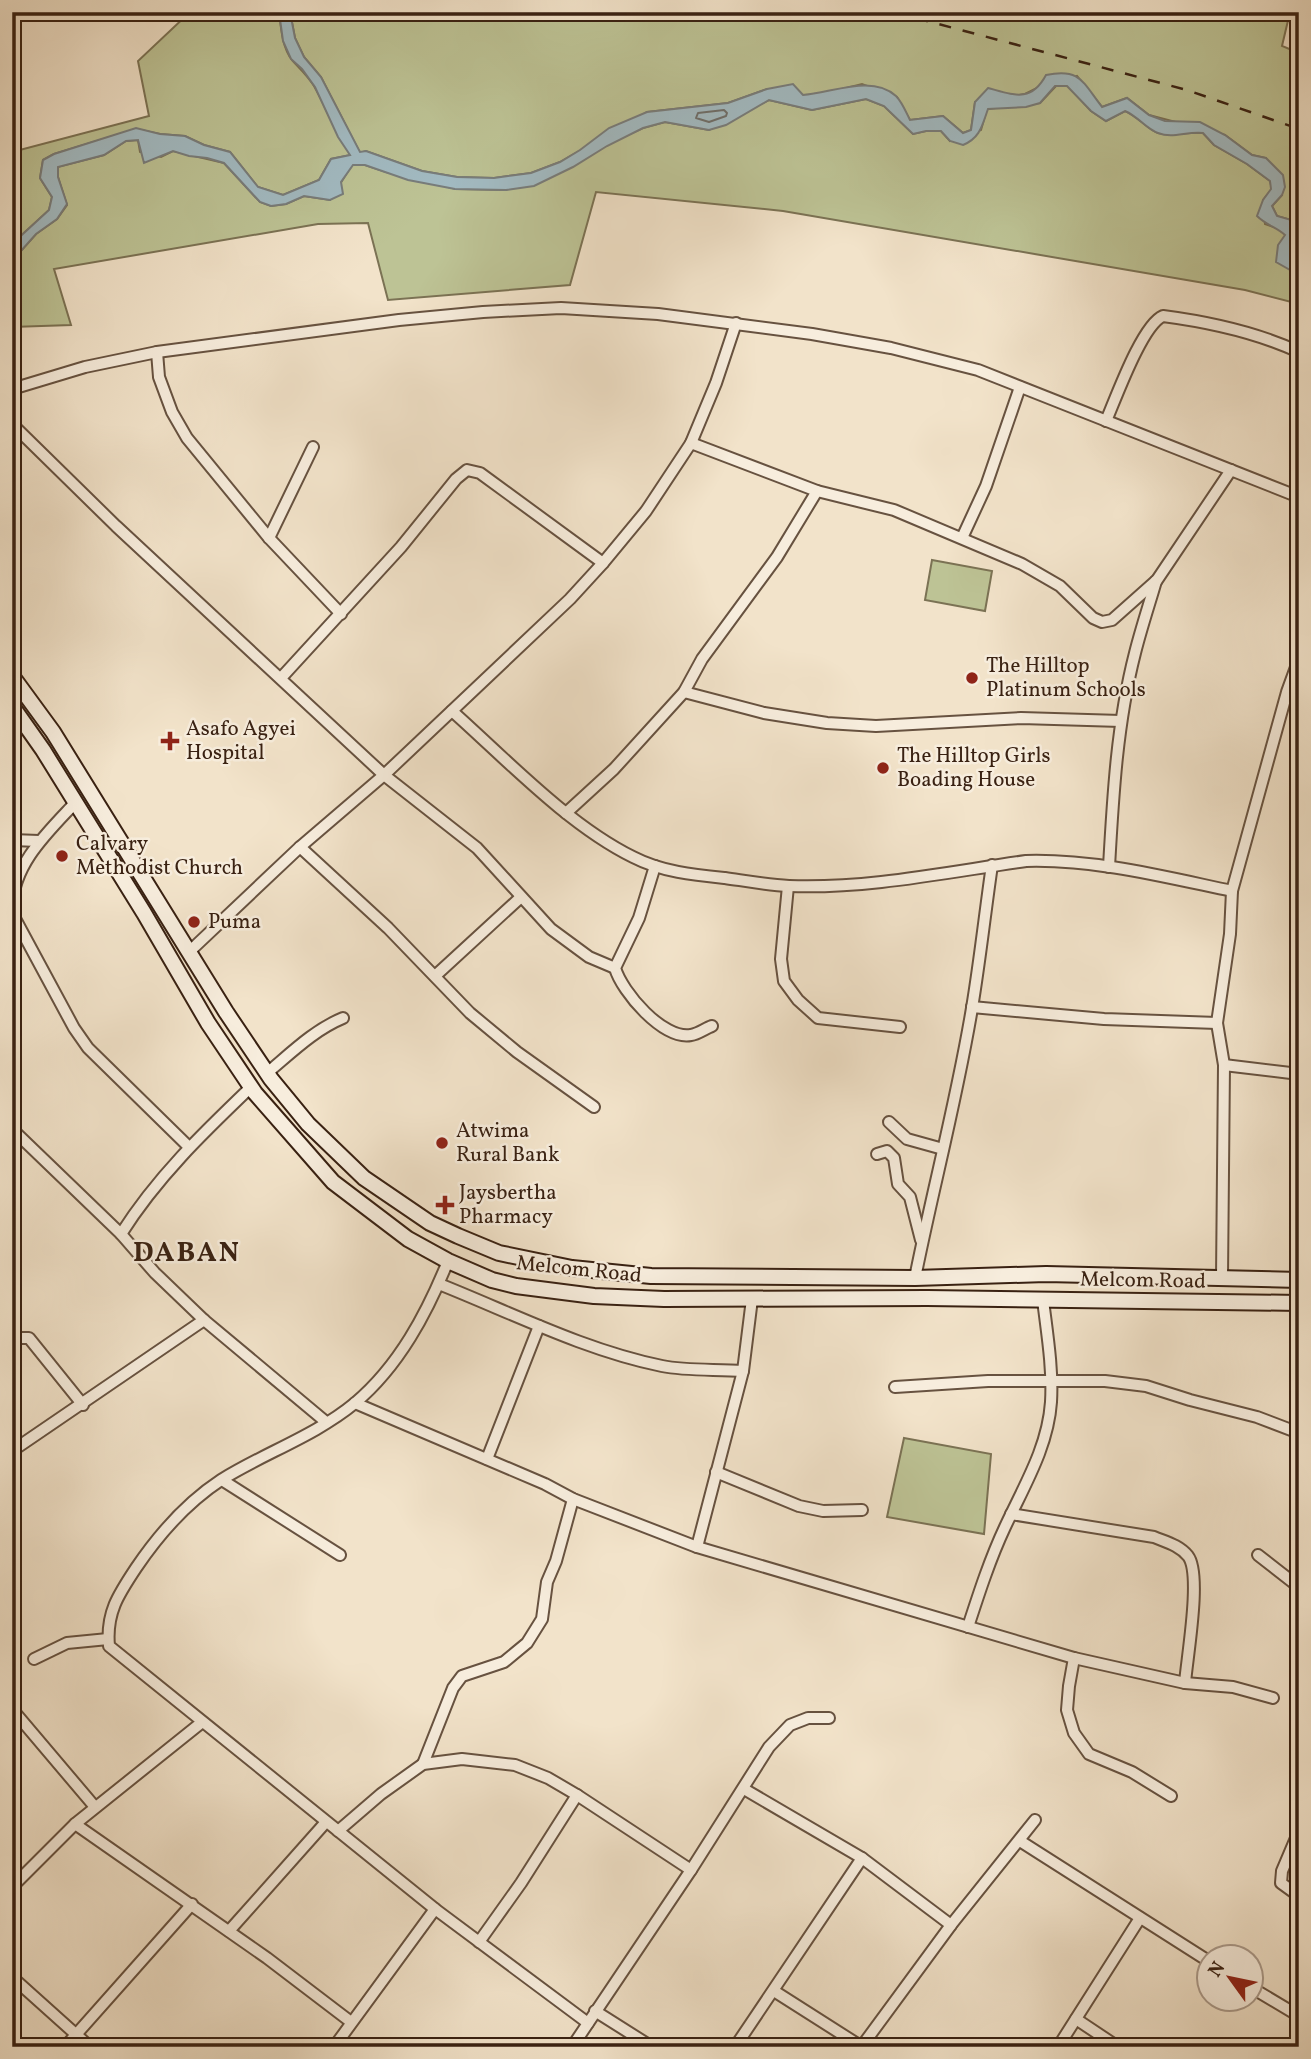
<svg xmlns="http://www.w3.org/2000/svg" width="1311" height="2059" font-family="Vollkorn,serif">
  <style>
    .green { fill: #bdc395; stroke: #7b7254; stroke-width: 2 }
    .water { fill: #a2bbc3; stroke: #787d7c; stroke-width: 2 }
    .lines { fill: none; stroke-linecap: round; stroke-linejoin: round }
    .shore { stroke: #6e6e6a; stroke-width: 2 }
    .minor-casing { stroke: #675240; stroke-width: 14 }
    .secondary-casing { stroke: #392112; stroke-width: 18 }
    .minor { stroke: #f7eddd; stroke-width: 10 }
    .secondary { stroke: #f7eddd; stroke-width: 14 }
    .rail { stroke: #392112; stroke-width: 2.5; stroke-dasharray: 12 12; stroke-linecap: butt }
    .poi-dot { fill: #8f2418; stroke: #f7eddd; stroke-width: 2.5 }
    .labels { text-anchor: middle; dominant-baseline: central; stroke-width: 5; stroke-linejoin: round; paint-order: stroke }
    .poi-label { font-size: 21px; fill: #392112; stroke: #f7eddd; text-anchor: start }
    .street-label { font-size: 21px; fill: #392112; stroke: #f7eddd }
    .district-label { font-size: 28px; font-weight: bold; letter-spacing: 2px; fill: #392112; stroke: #f7eddd }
  </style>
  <rect width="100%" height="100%" fill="#f2e3ca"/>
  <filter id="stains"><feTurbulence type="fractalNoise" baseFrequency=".00286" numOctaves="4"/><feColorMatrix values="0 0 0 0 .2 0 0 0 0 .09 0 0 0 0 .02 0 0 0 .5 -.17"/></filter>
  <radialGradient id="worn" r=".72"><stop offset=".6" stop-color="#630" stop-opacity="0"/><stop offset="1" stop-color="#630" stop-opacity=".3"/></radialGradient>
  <g class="green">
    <path d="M190,12H279C281,28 282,47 292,60C300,69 308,76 314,86C327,109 335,133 351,155L331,159L319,180L283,195L258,187L230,152L204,145L185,136L160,134L136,129L54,154L43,160L40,178L52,197L49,210L12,244V152L149,116L138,61Z"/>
    <polygon points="290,12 1057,12 1067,15 1069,12 1290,12 1282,46 1299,53 1299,228 1295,221 1277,216 1272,206 1282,195 1266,158 1252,155 1225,135 1149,115 1127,98 1102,107 1077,76 1039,87 1025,94 975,102 971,130 963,133 943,116 910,120 897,97 862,84 822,94 803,95 767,89 728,103 647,112 560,162 531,173 494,178 457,177 422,171 366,151 360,153 321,77 304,57 295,38"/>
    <path d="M1056,86H1068L1091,111L1106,121L1125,111C1138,116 1148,130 1158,133C1174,137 1187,131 1203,133L1214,145L1247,164L1270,181L1272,189L1263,200L1265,224L1279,229L1286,235L1291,273L1299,275V304L1245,290L783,211L596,192L570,285L388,300L368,223L318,224L54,269L71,325L12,327V261L36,234L57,219L67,205L58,177L57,167L104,155L126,141L138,140L140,152L161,157L173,151L224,163L260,202L271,206L286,204L304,196L330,200L352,165H365L386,172L456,189L506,190L643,128L665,122L709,130L769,100L812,110L866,99L884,106L913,134L926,131H941L950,141L981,130L987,109L1040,103Z"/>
    <polygon points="932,560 992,571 985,611 925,600"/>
    <polygon points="904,1438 991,1454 984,1534 887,1517"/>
  </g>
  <path class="water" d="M279,12H290L295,38L304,57L321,77L360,152L366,151L422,171L457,177L494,178L531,173L560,162L580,150L609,128L647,112L728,103L767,89L793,84L803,95C832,93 872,74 896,96C902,102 906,112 910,120L943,116L963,133L971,130L975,102L988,88C1014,95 1031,103 1046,75C1080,68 1082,81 1102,107L1127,98L1149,115L1165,121L1200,122L1225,135L1252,155L1266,158L1283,175L1285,187L1282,195L1272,206L1277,216L1295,221L1299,228L1296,249L1299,253V275L1276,262L1278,245L1285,235C1276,227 1266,225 1257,216L1263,200L1271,189L1270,181L1247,164L1214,145L1203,133C1187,131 1173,139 1158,133C1146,129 1139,117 1125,111L1106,121L1091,111L1067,86H1055L1040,103L1026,107L988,109C982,126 980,138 963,145L950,141L941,131H926L913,134L884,106L866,99L812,110L769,100L726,125L709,130L665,122L643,128L607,146L573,167L534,186L506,190L455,189L408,180L365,165H353L341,182L343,194L330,200L304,196L286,204L271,206L260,202L224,163L207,158L189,156L173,151L144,163L138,140L126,141L104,155L58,167V177L67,204L57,219L36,234L12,261V244L49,210L52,197L40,178L43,160L54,154L136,128L160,134L185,136L204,145L230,152L258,187L283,195L319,180L331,159L350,155L338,137L315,87L302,69L291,59L283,41Z"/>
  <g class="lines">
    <polygon class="shore" points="724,110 727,113 726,116 709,122 696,118 698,113"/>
    <defs>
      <g id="minor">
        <polyline points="157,352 159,377 172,412 187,438 269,538 341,614"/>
        <polyline points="12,389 85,367 157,352 399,320 483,312 561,308 658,314 812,334 891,348 978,370 1299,497"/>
        <path d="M1106,421C1116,398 1142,325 1163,316C1209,322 1256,332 1299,352"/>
        <polyline points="12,424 116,526 384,775 477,848 551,929 589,957 615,968"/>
        <polyline points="691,443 817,491 894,510 1022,564 1060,586 1093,618 1102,622 1112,620 1157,580 1231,470"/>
        <polyline points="269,538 313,447"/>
        <polyline points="962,538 986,486 1020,387"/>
        <polyline points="281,678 401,547 456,479 467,470 480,473 603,563"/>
        <polyline points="684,692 764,713 827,723 876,726 1021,718 1121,721"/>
        <path d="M452,711C506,759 568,825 633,857C662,872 694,875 725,878C746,881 768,885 789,886C868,889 948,872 1026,861C1095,859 1165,877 1232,891"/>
        <polyline points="566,813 614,769 684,692 702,659 777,557 817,491"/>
        <polyline points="12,840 39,841"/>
        <polyline points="300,847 388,928 470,1013 517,1052 594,1107"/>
        <path d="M655,866L639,918L615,968C622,992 663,1040 691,1035C698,1034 706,1028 712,1026"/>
        <path d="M1109,867C1113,795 1117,723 1135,653C1141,629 1149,605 1156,581"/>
        <polyline points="788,886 781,959 784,981 798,1000 818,1018 900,1027"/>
        <path d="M12,907C13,864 48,832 75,803"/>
        <polyline points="12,913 74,1028 88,1048 189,1147"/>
        <polyline points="190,951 300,847 384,775 570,599 603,563 646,511 691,443 716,383 736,323"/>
        <polyline points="435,976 521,897"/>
        <polyline points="972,1007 1104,1019 1217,1023"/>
        <polyline points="1224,1065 1299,1074"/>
        <path d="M267,1073C291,1053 314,1030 343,1018"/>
        <polyline points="889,1122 907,1139 943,1149"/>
        <polyline points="12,1129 121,1234 155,1273 204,1320 326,1422"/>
        <polyline points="877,1154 887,1151 894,1158 898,1184 910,1197 921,1240"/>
        <path d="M121,1234C157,1177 203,1133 251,1087"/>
        <path d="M448,1261C427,1313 399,1366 355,1403C315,1436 264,1453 221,1480C186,1503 159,1534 136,1568C118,1595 106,1613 109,1646L435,1909L588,2023"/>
        <path d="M915,1278C933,1188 957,1099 972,1008C980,960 985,913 992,865"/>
        <polyline points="1222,1278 1224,1065 1217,1023 1230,934 1232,891 1287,692 1299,659"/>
        <path d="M439,1284C512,1313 584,1350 662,1366C687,1371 716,1369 743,1371"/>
        <polyline points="12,1342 19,1338 29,1338 83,1405"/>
        <polyline points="895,1387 988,1381 1105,1381 1146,1386 1190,1400 1257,1417 1299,1433"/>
        <polyline points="355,1403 545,1484 573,1499 697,1547 1074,1658 1185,1683 1233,1687 1273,1698"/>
        <polyline points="12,1451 204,1320"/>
        <polyline points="487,1459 539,1326"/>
        <polyline points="716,1472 799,1506 823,1511 862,1510"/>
        <polyline points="222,1480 340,1555"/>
        <path d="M1011,1514L1154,1537C1166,1542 1179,1545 1188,1556C1202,1574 1187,1657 1185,1683"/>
        <polyline points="697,1547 743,1371 752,1299"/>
        <polyline points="1258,1555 1299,1587"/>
        <path d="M968,1627C979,1593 990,1559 1005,1527C1024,1486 1048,1447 1051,1402C1053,1368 1047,1333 1043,1300"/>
        <polyline points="1074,1658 1069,1686 1067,1710 1074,1733 1089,1754 1132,1772 1171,1796"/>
        <polyline points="34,1659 67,1643 108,1639"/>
        <polyline points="12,1709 95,1807"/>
        <polyline points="423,1764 453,1688 462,1676 504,1662 527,1643 542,1619 547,1582 556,1561 573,1499"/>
        <polyline points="744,1789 862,1858 951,1925"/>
        <polyline points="75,1824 267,1958 351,2022"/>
        <polyline points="338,1831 381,1794 423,1764 462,1759 515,1765 548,1778 577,1795 691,1870"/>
        <polyline points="1299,1831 1282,1871 1281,1883 1299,1896"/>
        <polyline points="1020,1841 1210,1962"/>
        <polyline points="12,1887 75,1824 201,1723"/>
        <polyline points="229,1931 326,1822"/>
        <polyline points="479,1942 521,1883 577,1795"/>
        <polyline points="12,1977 90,2047"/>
        <polyline points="1252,1988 1299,2016"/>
        <polyline points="774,1991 862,2047"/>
        <polyline points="595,2011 652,2047"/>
        <polyline points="1076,2019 1118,2047"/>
        <polyline points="862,2046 951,1925 1035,1820"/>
        <polyline points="65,2047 192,1904"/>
        <polyline points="334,2047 435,1909"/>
        <polyline points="572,2047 691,1870 769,1747 790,1725 808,1718 829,1718"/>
        <polyline points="735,2047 862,1858"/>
        <polyline points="1058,2047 1140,1918"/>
      </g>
      <g id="secondary">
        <polyline points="12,676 53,732 226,1012 271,1079 308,1124 364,1178 430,1223 458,1236 499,1253 572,1268 651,1276 915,1278 1046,1274 1299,1280"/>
        <polyline points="12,706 43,750 144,913 208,1023 255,1093 333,1182 408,1239 448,1261 492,1280 516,1286 594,1296 664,1299 927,1298 1299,1303"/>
      </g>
    </defs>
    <use href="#minor" class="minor-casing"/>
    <use href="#secondary" class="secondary-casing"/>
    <use href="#minor" class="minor"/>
    <use href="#secondary" class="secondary"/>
    <polyline class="rail" points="893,12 1187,90 1299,129"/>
  </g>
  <g class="poi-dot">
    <circle cx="972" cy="678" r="7"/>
    <path d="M166.5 730.5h7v7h7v7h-7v7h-7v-7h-7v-7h7z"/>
    <circle cx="883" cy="768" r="7"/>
    <circle cx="62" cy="856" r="7"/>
    <circle cx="194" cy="922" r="7"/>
    <circle cx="442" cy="1143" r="7"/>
    <path d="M441.5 1194.5h7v7h7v7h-7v7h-7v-7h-7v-7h7z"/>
  </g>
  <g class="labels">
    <g class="poi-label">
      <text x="986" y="666">The Hilltop<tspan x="986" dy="24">Platinum Schools</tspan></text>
      <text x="186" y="729">Asafo Agyei<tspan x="186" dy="24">Hospital</tspan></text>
      <text x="897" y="756">The Hilltop Girls<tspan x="897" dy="24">Boading House</tspan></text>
      <text x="76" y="844">Calvary<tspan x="76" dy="24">Methodist Church</tspan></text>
      <text x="208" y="922">Puma</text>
      <text x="456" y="1131">Atwima<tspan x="456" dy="24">Rural Bank</tspan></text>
      <text x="459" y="1193">Jaysbertha<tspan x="459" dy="24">Pharmacy</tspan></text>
    </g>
    <g class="street-label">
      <text transform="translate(579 1270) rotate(6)">Melcom Road</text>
      <text transform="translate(1143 1281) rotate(1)">Melcom Road</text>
    </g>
    <g class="district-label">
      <text x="187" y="1253">DABAN</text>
    </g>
  </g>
  <rect width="1311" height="2059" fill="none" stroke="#f2e3ca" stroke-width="42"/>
  <rect x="14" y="14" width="1283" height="2031" fill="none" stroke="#392112" stroke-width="3.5"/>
  <rect x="21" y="21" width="1269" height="2017" fill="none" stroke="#392112" stroke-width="2"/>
  <g transform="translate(1230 1978) rotate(303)"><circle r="33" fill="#f7eddd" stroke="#ab9b8c" stroke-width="2"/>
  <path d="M0-5L12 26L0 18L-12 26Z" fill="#8f2418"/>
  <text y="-10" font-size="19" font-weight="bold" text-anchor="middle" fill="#392112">N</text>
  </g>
  <rect width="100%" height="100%" filter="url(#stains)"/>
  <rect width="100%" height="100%" fill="url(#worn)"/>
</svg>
